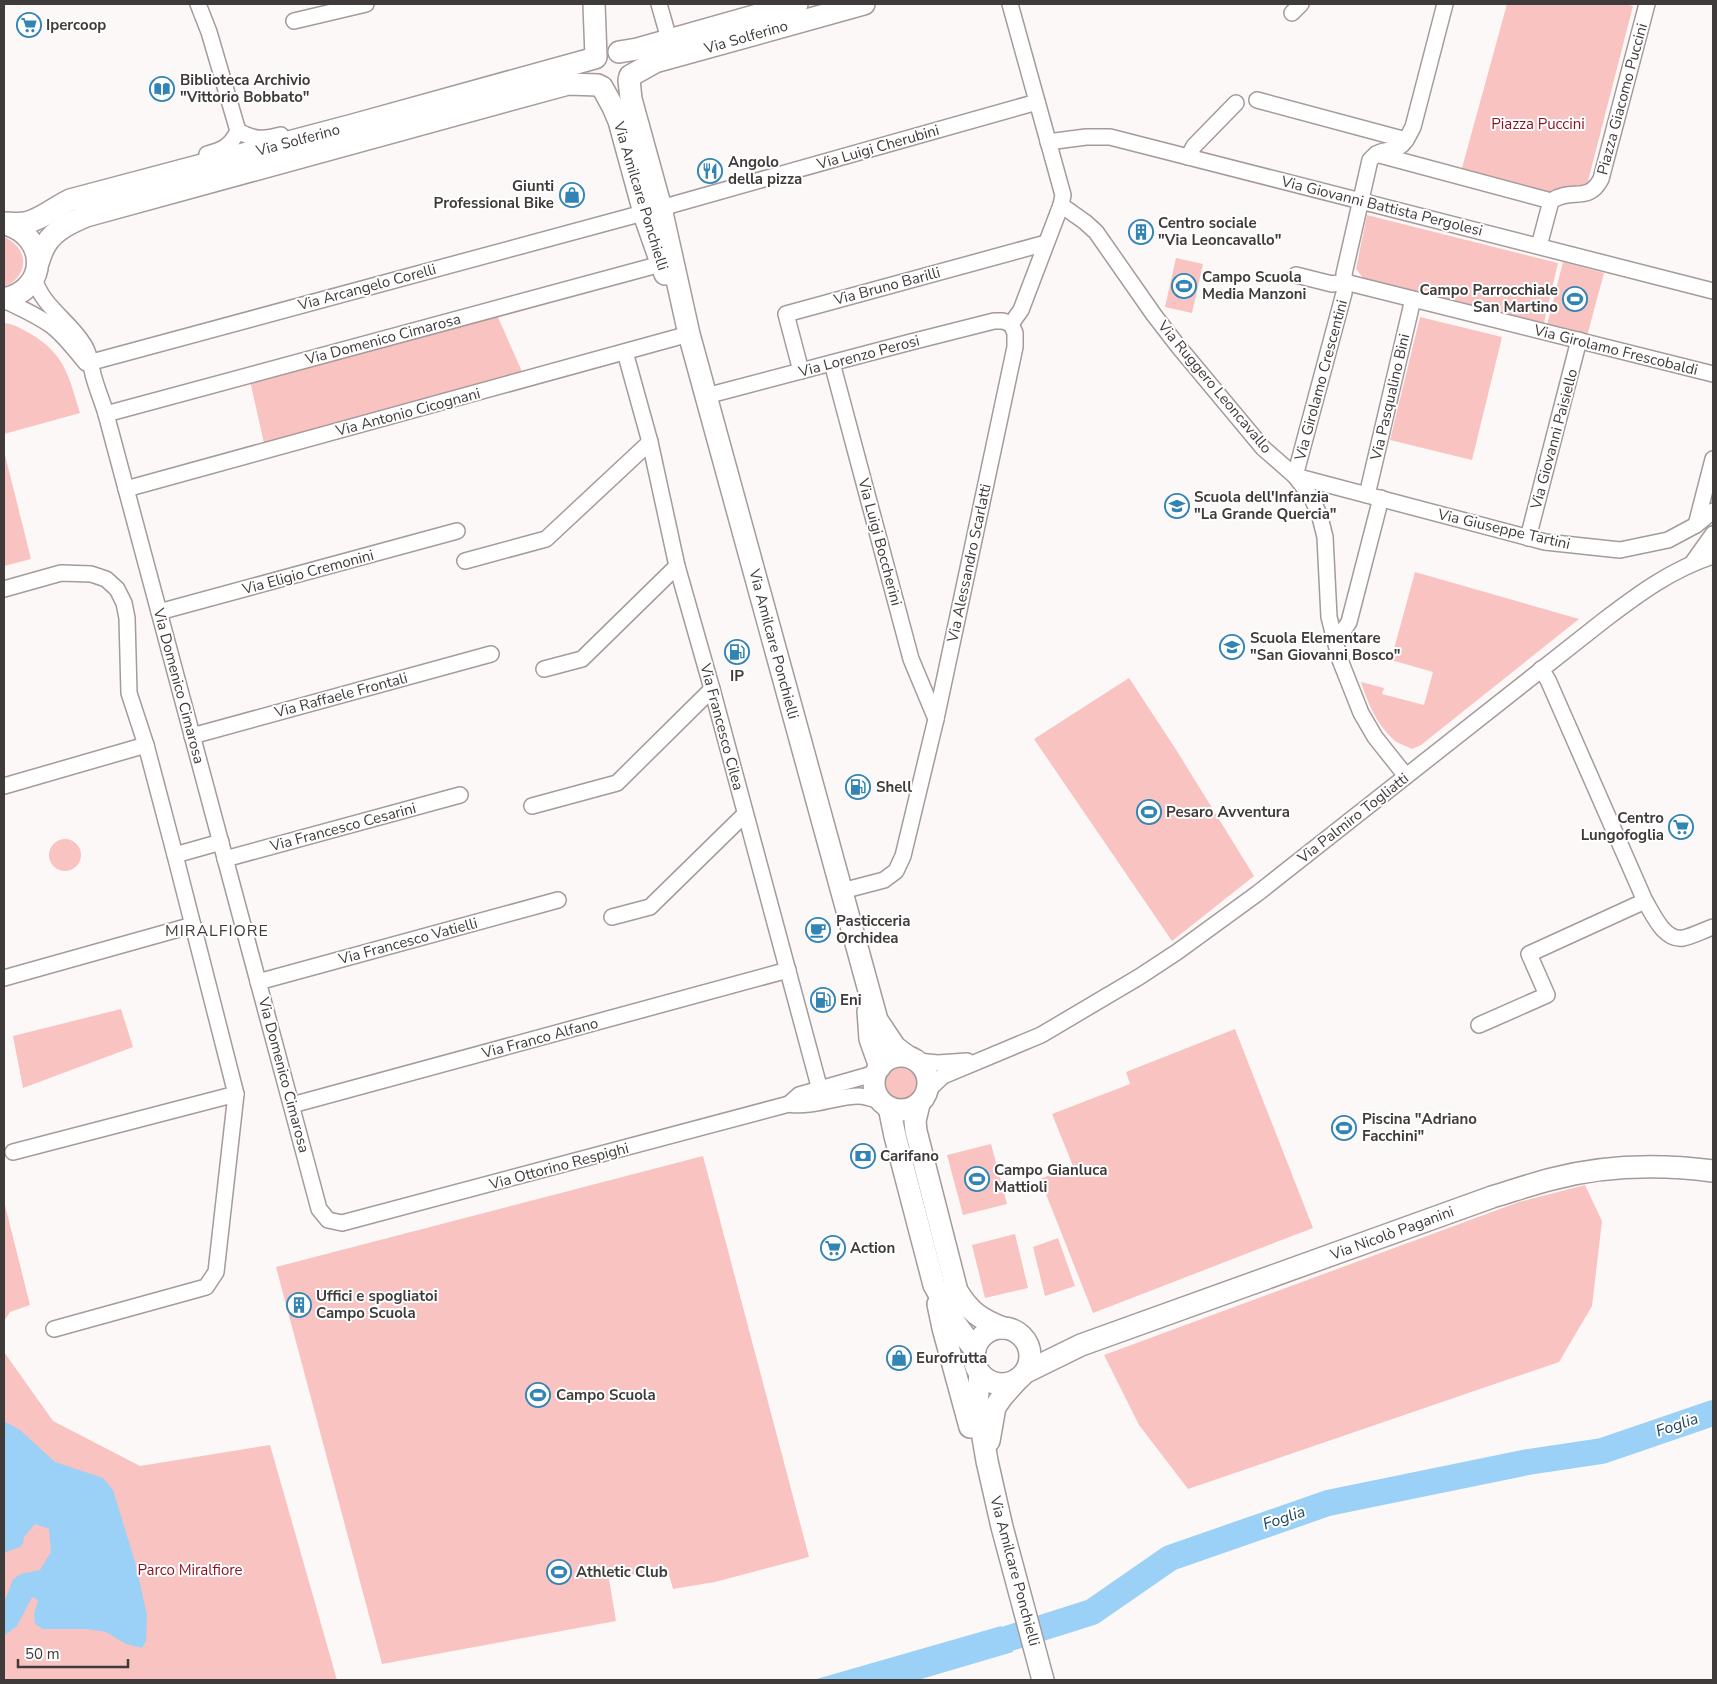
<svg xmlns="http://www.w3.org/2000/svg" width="1717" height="1684" font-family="'Nunito Sans',sans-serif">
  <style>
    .green { fill: #f8c3c0 }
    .water { fill: #9bd1f6 }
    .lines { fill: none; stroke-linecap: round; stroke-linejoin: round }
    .river { stroke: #9bd1f6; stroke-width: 26 }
    .street-casing { stroke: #a69a9a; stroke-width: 18 }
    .secondary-casing { stroke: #a69a9a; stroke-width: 24 }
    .street { stroke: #fff; stroke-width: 15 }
    .secondary { stroke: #fff; stroke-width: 21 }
    .labels { text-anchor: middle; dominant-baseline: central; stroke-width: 4; stroke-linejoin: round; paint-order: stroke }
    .poi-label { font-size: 15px; font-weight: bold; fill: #3f3b3a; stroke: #fff; text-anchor: start }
    .street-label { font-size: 15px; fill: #3f3b3a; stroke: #fff }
    .park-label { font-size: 15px; fill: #8c0f1f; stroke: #fff }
    .neighbourhood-label { font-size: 16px; letter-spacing: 1px; fill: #3f3b3a; stroke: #fff }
    .water-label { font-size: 16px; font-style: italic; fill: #1d465f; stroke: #fff }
  </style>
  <rect width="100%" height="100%" fill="#fdf8f8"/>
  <g class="green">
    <polygon points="1507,4 1624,4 1633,6 1587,185 1550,192 1462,168"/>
    <polygon points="1367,215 1558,263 1544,323 1364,279 1356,269"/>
    <path d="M4,237C29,248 30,276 4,287Z"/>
    <polygon points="1176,258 1203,264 1192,313 1165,307"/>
    <polygon points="1563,262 1604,273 1587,336 1547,325"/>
    <polygon points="497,315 523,374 264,443 250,381"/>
    <polygon points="1420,317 1502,337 1472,460 1390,440"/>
    <path d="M4,323C13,324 21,328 29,333C65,353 69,377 80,413L4,434Z"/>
    <polygon points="4,451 31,559 4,566"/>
    <path d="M1415,572L1579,619L1421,745L1412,749C1407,746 1399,744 1394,740C1377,725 1368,704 1361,682L1384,688L1382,694L1424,705L1433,672L1391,660Z"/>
    <polygon points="1129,678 1175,748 1254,876 1172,941 1034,739"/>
    <circle cx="65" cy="855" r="16"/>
    <polygon points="121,1009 133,1047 23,1088 13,1036"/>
    <polygon points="1235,1029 1313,1228 1093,1313 1040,1179 1073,1166 1052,1114 1130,1084 1126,1072"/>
    <circle cx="902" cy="1083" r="17"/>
    <polygon points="991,1144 1007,1204 963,1215 947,1155"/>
    <polygon points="703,1156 809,1557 715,1582 673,1589 667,1568 609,1579 616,1621 382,1664 276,1267"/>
    <polygon points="1585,1185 1602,1221 1592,1306 1559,1362 1188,1489 1139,1425 1104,1355 1519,1202"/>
    <polygon points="4,1201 30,1305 10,1312 4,1321"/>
    <polygon points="1015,1234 1028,1288 985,1298 972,1245"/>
    <polygon points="1058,1238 1075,1286 1045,1296 1033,1247"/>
    <polygon points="4,1352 53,1421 140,1466 270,1445 337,1680 4,1680"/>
  </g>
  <g class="water">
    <polygon points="4,1421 20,1430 55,1462 103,1478 113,1490 135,1562 147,1615 146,1641 142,1648 126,1644 106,1632 87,1629 43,1629 35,1624 34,1614 38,1600 32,1597 17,1626 4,1636 4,1599 6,1598 13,1579 21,1574 40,1570 51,1552 49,1529 35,1524 24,1537 22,1546 4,1553"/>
    <polygon points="1001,1626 1013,1652 918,1680 813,1680"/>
  </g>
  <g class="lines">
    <polyline class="river" points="972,1650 1092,1612 1170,1558 1328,1503 1528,1462 1602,1451 1713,1413"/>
    <defs>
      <g id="street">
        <path d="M198,4L209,32L238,131C255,140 263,140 281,135"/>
        <polyline points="659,4 669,39"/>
        <polyline points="1010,4 1063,195 1061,205 1021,310 1011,324"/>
        <polyline points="1292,13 1301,4"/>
        <polyline points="294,21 366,4"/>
        <polyline points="1257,100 1406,140"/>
        <polyline points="1048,142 1086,137 1110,137 1713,291"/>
        <path d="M207,154C224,150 230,146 238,131"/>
        <polyline points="1376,154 1551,201"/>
        <polyline points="1188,157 1194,146 1236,103"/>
        <polyline points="1061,205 1085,222 1096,232 1154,315 1178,346 1263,448 1295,476 1312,498 1320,517 1325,537 1329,617 1340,660 1361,713 1375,737 1406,776"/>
        <polyline points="661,208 1037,102"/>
        <path d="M1539,246L1551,201C1572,187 1588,204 1601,179L1647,4"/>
        <polyline points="1296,275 1332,284 1345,282 1713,374"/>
        <path d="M34,277C41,306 69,320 84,345C89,353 90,360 92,370C95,385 102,400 106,414L319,1209L328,1220L342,1223L789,1104C813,1108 835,1096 859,1096C866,1096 874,1100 882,1101"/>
        <path d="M4,300C20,308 37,315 52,326C65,336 76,351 86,363"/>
        <polyline points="625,352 650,442 677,566 712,689 823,1101"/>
        <polyline points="92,362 643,213"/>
        <polyline points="832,363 911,659 936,719"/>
        <polyline points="801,371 786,314 1046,243"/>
        <polyline points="706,396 907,343 994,321 1003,321 1011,324"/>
        <polyline points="106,414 661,264"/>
        <path d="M1295,476L1344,293L1345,282L1344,274L1370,160C1383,146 1387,154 1399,147C1406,143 1409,134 1413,127L1445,4"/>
        <polyline points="1295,476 1545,542 1620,550 1668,540 1696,525 1713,511"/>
        <polyline points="126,489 689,334"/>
        <polyline points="1367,495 1413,299"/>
        <polyline points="1696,525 1713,459"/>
        <polyline points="1528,538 1579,340"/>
        <polyline points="465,561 546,539 650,442"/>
        <polyline points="1693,562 1713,534"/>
        <polyline points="4,589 61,573 91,574 106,579 117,589 124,603 127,618 129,693 146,745 175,855 236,1094 216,1272 206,1287 54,1329"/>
        <polyline points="159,612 457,531"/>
        <polyline points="1336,642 1349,622 1381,498"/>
        <polyline points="544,669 582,659 677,566"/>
        <polyline points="192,736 491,654"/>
        <polyline points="4,786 146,745"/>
        <polyline points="532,806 617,783 712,689"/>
        <polyline points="175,855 221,842"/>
        <polyline points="225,859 460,795"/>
        <polyline points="842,891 884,880 896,871 903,856 936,719 1015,347 1015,333 1011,324"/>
        <path d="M1645,901C1653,914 1664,941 1683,938C1693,936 1704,930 1713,927"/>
        <polyline points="612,917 650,907 745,814"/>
        <polyline points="4,978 193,925"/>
        <polyline points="258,982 558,900"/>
        <polyline points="1479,1025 1547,995 1529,954 1645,901 1548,680 1541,669"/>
        <polyline points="917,1061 938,1063 967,1061"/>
        <path d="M927,1091L943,1076L1041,1035L1139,977L1177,952L1258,893L1603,621C1637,595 1672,569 1713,556"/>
        <polyline points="789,1104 799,1095 876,1073"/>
        <polyline points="292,1105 788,970"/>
        <polyline points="13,1152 236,1094"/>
      </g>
      <g id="secondary">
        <polyline points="594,4 596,57"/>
        <polyline points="619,52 637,49 797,4"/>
        <polyline points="630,76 655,62 864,4"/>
        <polyline points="629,80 631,99 661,208 689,334 877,1020 895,1047 907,1056"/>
        <polyline points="602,87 613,107 619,121 646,220 665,274"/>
        <path d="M4,223C11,223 18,224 25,223C41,220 55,207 70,200L353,125L595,58"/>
        <path d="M38,263C40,257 42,250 46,244C54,230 72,222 86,216L568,84L598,85"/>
        <path d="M4,299C49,289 48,236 5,224"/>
        <polyline points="868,1011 870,1039 880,1067"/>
        <circle cx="901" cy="1083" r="27"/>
        <path d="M919,1104L915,1121L916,1131L957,1291C970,1312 980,1319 1003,1328"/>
        <polyline points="889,1107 895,1136 934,1285 955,1323 975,1350"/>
        <polyline points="938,1304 943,1328 970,1427"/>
        <circle cx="1002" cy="1356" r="28"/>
        <path d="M1026,1372L1081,1345L1492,1197C1512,1191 1532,1184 1552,1179C1605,1165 1659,1164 1713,1171"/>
        <polyline points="980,1374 977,1402 987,1461 1002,1527 1043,1680"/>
        <polyline points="989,1441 995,1407 1002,1397 1018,1379"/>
      </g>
    </defs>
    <use href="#street" class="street-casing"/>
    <use href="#secondary" class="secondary-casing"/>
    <use href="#street" class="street"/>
    <use href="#secondary" class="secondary"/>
  </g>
  <defs>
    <symbol id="supermarket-ring" viewBox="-11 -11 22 22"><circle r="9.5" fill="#fff" stroke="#3184b4" stroke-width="1.5"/><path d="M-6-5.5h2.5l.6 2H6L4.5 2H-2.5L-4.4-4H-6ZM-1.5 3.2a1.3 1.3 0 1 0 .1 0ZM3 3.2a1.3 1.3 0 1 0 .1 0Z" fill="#3184b4"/></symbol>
    <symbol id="library-ring" viewBox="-11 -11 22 22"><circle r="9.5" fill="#fff" stroke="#3184b4" stroke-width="1.5"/><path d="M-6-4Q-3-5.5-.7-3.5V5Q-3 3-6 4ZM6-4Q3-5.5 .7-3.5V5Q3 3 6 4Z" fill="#3184b4"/></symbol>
    <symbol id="restaurant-ring" viewBox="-11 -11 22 22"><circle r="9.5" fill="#fff" stroke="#3184b4" stroke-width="1.5"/><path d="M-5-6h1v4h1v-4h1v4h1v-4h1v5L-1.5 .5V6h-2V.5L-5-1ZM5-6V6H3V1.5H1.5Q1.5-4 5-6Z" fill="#3184b4"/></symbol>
    <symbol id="shop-ring" viewBox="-11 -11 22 22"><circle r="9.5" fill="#fff" stroke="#3184b4" stroke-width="1.5"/><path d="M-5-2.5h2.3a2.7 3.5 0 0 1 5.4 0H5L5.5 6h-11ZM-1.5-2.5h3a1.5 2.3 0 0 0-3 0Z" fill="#3184b4"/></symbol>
    <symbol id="building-ring" viewBox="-11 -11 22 22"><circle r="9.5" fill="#fff" stroke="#3184b4" stroke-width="1.5"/><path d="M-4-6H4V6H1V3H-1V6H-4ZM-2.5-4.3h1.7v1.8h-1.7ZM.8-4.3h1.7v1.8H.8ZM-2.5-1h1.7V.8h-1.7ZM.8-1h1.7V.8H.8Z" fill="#3184b4"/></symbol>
    <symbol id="stadium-ring" viewBox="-11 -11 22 22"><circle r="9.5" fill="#fff" stroke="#3184b4" stroke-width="1.5"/><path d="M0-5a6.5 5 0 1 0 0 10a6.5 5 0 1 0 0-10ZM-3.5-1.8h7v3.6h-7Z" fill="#3184b4"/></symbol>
    <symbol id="school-ring" viewBox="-11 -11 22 22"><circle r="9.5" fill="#fff" stroke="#3184b4" stroke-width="1.5"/><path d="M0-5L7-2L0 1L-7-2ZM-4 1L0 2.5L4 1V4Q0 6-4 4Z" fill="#3184b4"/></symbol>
    <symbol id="fuel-ring" viewBox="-11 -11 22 22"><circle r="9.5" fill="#fff" stroke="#3184b4" stroke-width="1.5"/><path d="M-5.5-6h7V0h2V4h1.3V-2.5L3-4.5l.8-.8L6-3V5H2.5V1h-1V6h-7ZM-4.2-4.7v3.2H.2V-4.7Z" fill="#3184b4"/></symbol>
    <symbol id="cafe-ring" viewBox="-11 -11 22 22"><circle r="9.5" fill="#fff" stroke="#3184b4" stroke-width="1.5"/><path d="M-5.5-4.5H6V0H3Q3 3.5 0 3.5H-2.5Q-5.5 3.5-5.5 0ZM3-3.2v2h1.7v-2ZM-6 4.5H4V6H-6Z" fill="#3184b4"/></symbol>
    <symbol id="bank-ring" viewBox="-11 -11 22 22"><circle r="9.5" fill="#fff" stroke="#3184b4" stroke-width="1.5"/><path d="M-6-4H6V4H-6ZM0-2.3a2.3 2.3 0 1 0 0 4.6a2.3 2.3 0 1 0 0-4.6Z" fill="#3184b4"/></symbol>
  </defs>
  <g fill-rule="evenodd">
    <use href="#supermarket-ring" x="15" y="11" width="28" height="28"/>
    <use href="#library-ring" x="148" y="75" width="28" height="28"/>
    <use href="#restaurant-ring" x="696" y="157" width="28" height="28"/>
    <use href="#shop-ring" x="558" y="181" width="28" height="28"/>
    <use href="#building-ring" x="1127" y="218" width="28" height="28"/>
    <use href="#stadium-ring" x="1170" y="272" width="28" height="28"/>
    <use href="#stadium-ring" x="1561" y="285" width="28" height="28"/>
    <use href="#school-ring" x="1163" y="492" width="28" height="28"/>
    <use href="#school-ring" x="1218" y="633" width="28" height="28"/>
    <use href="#fuel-ring" x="723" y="638" width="28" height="28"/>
    <use href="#fuel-ring" x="844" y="773" width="28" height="28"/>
    <use href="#stadium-ring" x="1135" y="798" width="28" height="28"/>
    <use href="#supermarket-ring" x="1667" y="813" width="28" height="28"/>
    <use href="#cafe-ring" x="804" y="916" width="28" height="28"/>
    <use href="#fuel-ring" x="809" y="986" width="28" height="28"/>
    <use href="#stadium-ring" x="1330" y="1114" width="28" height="28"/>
    <use href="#bank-ring" x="849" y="1142" width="28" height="28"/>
    <use href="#stadium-ring" x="963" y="1165" width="28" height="28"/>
    <use href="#supermarket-ring" x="819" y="1234" width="28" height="28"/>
    <use href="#building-ring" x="285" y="1291" width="28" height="28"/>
    <use href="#shop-ring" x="885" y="1344" width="28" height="28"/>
    <use href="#stadium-ring" x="524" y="1381" width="28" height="28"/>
    <use href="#stadium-ring" x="545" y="1558" width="28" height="28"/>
  </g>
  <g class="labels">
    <g class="poi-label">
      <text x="46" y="25">Ipercoop</text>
      <text x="180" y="80">Biblioteca Archivio<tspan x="180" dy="17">"Vittorio Bobbato"</tspan></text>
      <text x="728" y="162">Angolo<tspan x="728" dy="17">della pizza</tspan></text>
      <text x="554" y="186" text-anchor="end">Giunti<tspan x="554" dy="17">Professional Bike</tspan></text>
      <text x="1158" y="223">Centro sociale<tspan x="1158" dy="17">"Via Leoncavallo"</tspan></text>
      <text x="1202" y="277">Campo Scuola<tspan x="1202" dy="17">Media Manzoni</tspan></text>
      <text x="1558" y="290" text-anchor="end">Campo Parrocchiale<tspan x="1558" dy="17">San Martino</tspan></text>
      <text x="1194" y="497">Scuola dell'Infanzia<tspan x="1194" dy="17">"La Grande Quercia"</tspan></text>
      <text x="1250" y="638">Scuola Elementare<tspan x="1250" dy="17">"San Giovanni Bosco"</tspan></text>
      <text x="737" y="676" text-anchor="middle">IP</text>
      <text x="876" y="787">Shell</text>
      <text x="1166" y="812">Pesaro Avventura</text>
      <text x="1664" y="818" text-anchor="end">Centro<tspan x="1664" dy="17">Lungofoglia</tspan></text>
      <text x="836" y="921">Pasticceria<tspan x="836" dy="17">Orchidea</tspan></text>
      <text x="840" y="1000">Eni</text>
      <text x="1362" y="1119">Piscina "Adriano<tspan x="1362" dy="17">Facchini"</tspan></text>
      <text x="880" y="1156">Carifano</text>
      <text x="994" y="1170">Campo Gianluca<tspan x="994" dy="17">Mattioli</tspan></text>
      <text x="850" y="1248">Action</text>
      <text x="316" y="1296">Uffici e spogliatoi<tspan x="316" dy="17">Campo Scuola</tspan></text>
      <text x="916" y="1358">Eurofrutta</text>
      <text x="556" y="1395">Campo Scuola</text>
      <text x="576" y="1572">Athletic Club</text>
    </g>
    <g class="street-label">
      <text transform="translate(746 37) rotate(-16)">Via Solferino</text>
      <text transform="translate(1622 99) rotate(-75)">Piazza Giacomo Puccini</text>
      <text transform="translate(298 140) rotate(-15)">Via Solferino</text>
      <text transform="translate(878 147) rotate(-16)">Via Luigi Cherubini</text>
      <text transform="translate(641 196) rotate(73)">Via Amilcare Ponchielli</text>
      <text transform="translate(1382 206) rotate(14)">Via Giovanni Battista Pergolesi</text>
      <text transform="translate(887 286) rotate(-15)">Via Bruno Barilli</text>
      <text transform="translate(367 287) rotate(-15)">Via Arcangelo Corelli</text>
      <text transform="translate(383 339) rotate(-15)">Via Domenico Cimarosa</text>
      <text transform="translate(1616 350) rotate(14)">Via Girolamo Frescobaldi</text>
      <text transform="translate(859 356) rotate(-15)">Via Lorenzo Perosi</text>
      <text transform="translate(1321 380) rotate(-75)">Via Girolamo Crescentini</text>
      <text transform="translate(1215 387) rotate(50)">Via Ruggero Leoncavallo</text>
      <text transform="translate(1390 397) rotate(-77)">Via Pasqualino Bini</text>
      <text transform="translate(408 412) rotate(-15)">Via Antonio Cicognani</text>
      <text transform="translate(1554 439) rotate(-75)">Via Giovanni Paisiello</text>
      <text transform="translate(1504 529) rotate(13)">Via Giuseppe Tartini</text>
      <text transform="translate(880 542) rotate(75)">Via Luigi Boccherini</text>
      <text transform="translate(969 563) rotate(-78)">Via Alessandro Scarlatti</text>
      <text transform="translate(308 572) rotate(-15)">Via Eligio Cremonini</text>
      <text transform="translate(774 644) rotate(75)">Via Amilcare Ponchielli</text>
      <text transform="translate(179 686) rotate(75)">Via Domenico Cimarosa</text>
      <text transform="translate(341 695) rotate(-15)">Via Raffaele Frontali</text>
      <text transform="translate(722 727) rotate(75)">Via Francesco Cilea</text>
      <text transform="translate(1353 818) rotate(-38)">Via Palmiro Togliatti</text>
      <text transform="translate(343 827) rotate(-15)">Via Francesco Cesarini</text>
      <text transform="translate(408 941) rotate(-15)">Via Francesco Vatielli</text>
      <text transform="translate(540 1038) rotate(-15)">Via Franco Alfano</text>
      <text transform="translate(284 1075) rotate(75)">Via Domenico Cimarosa</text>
      <text transform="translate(559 1166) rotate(-15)">Via Ottorino Respighi</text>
      <text transform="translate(1392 1233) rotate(-20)">Via Nicolò Paganini</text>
      <text transform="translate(1015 1571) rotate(75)">Via Amilcare Ponchielli</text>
    </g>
    <g class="park-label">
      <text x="1538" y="124">Piazza Puccini</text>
      <text x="190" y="1570">Parco Miralfiore</text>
    </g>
    <g class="neighbourhood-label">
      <text x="217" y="931">MIRALFIORE</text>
    </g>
    <g class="water-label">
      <text transform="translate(1677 1425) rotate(-19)">Foglia</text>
      <text transform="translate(1284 1518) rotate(-19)">Foglia</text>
    </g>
  </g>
  <rect width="1717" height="1684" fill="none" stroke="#3f3b3a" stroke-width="10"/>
  <path d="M18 1659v8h110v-8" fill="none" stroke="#3f3b3a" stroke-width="2.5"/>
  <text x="25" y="1659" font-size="15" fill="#3f3b3a" stroke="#ffffff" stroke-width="4" paint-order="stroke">50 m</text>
</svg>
